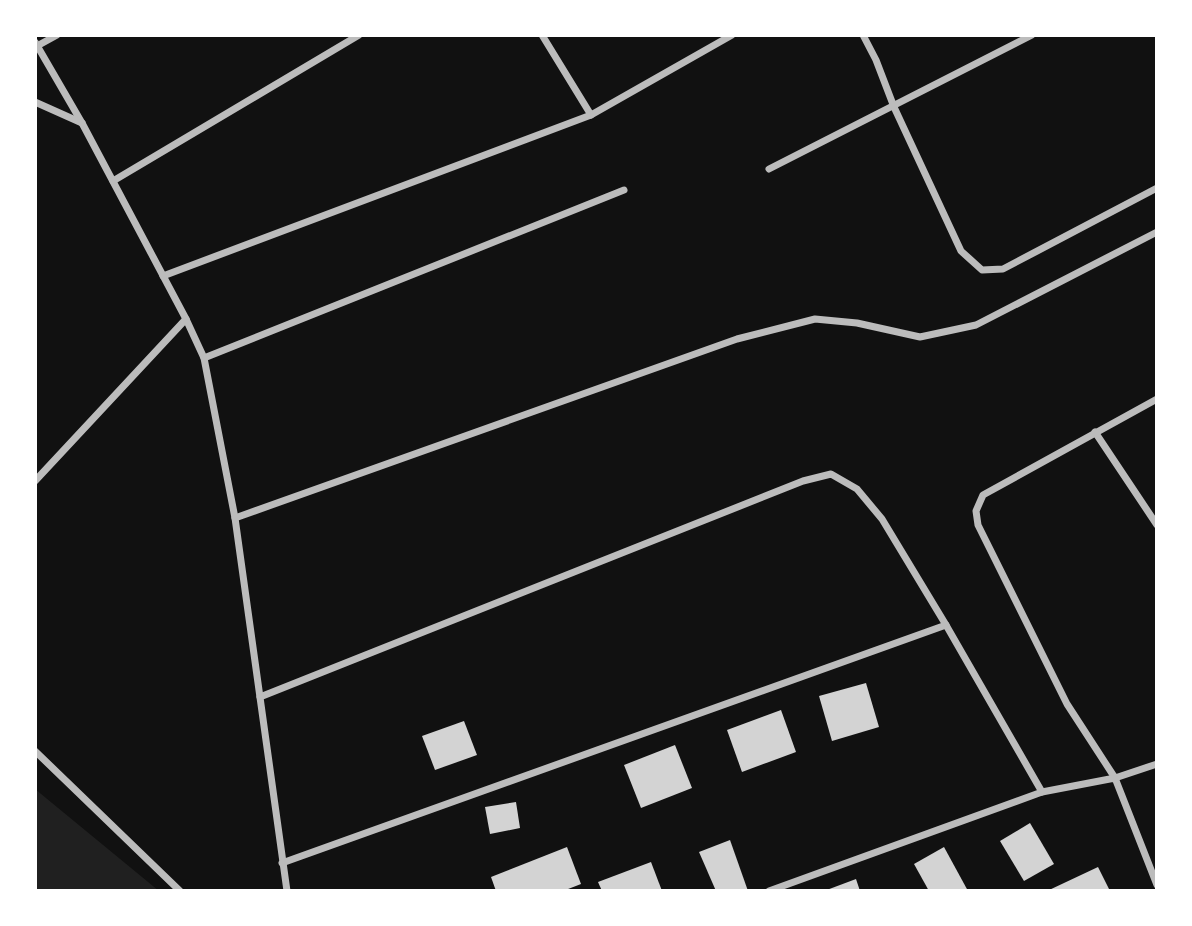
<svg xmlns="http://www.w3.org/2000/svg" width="1192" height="926" font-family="Poppins,sans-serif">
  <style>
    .green { fill: #202020 }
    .building { fill: #d3d3d3 }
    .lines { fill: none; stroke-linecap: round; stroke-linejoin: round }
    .minor { stroke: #bcbcbc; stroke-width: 7 }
  </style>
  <rect width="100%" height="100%" fill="#111"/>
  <polygon class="green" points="35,788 35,789 159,891 35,891"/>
  <g class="building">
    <polygon points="866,683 879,727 832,741 819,696"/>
    <polygon points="781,710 796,752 742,772 727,730"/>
    <polygon points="464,721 477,755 435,770 422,736"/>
    <polygon points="675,745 692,788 641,808 624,765"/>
    <polygon points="516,802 520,828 490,834 485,807"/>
    <polygon points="1030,823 1054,864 1024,881 1000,841"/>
    <polygon points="730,840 748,891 716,891 699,852"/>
    <polygon points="567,847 581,884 563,891 496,891 491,877"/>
    <polygon points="944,847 968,891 929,891 914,864"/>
    <polygon points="651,862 662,891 602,891 598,882"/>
    <polygon points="1098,867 1110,891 1047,891"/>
    <polygon points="856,879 860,891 824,891"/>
  </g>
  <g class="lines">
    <g class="minor">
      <polyline points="542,35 591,115"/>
      <polyline points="863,35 876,60 894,107 961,251 982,270 1003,269 1157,188"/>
      <polyline points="35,42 82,123 186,319 204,358 235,518 287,891"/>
      <polyline points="37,46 57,35"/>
      <polyline points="35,102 82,123"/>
      <polyline points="769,169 1032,35"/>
      <polyline points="113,181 359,35"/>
      <polyline points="163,276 591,115 732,35"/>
      <polyline points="204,358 624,190"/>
      <polyline points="1157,399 983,495 976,511 978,525 1067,704 1115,778 1157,764"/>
      <polyline points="1095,432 1157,525"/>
      <polyline points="35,481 186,319"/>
      <polyline points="235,518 737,339 815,319 857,323 920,337 976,325 1157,232"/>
      <polyline points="260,697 803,481 831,474 857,489 882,519 946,625 1042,792"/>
      <polyline points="35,751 180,891"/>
      <polyline points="282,863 946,625"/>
      <polyline points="769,891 1042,792 1115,778 1157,885"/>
    </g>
  </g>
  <rect width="1192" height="926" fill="none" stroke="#ffffff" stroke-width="74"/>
</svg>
